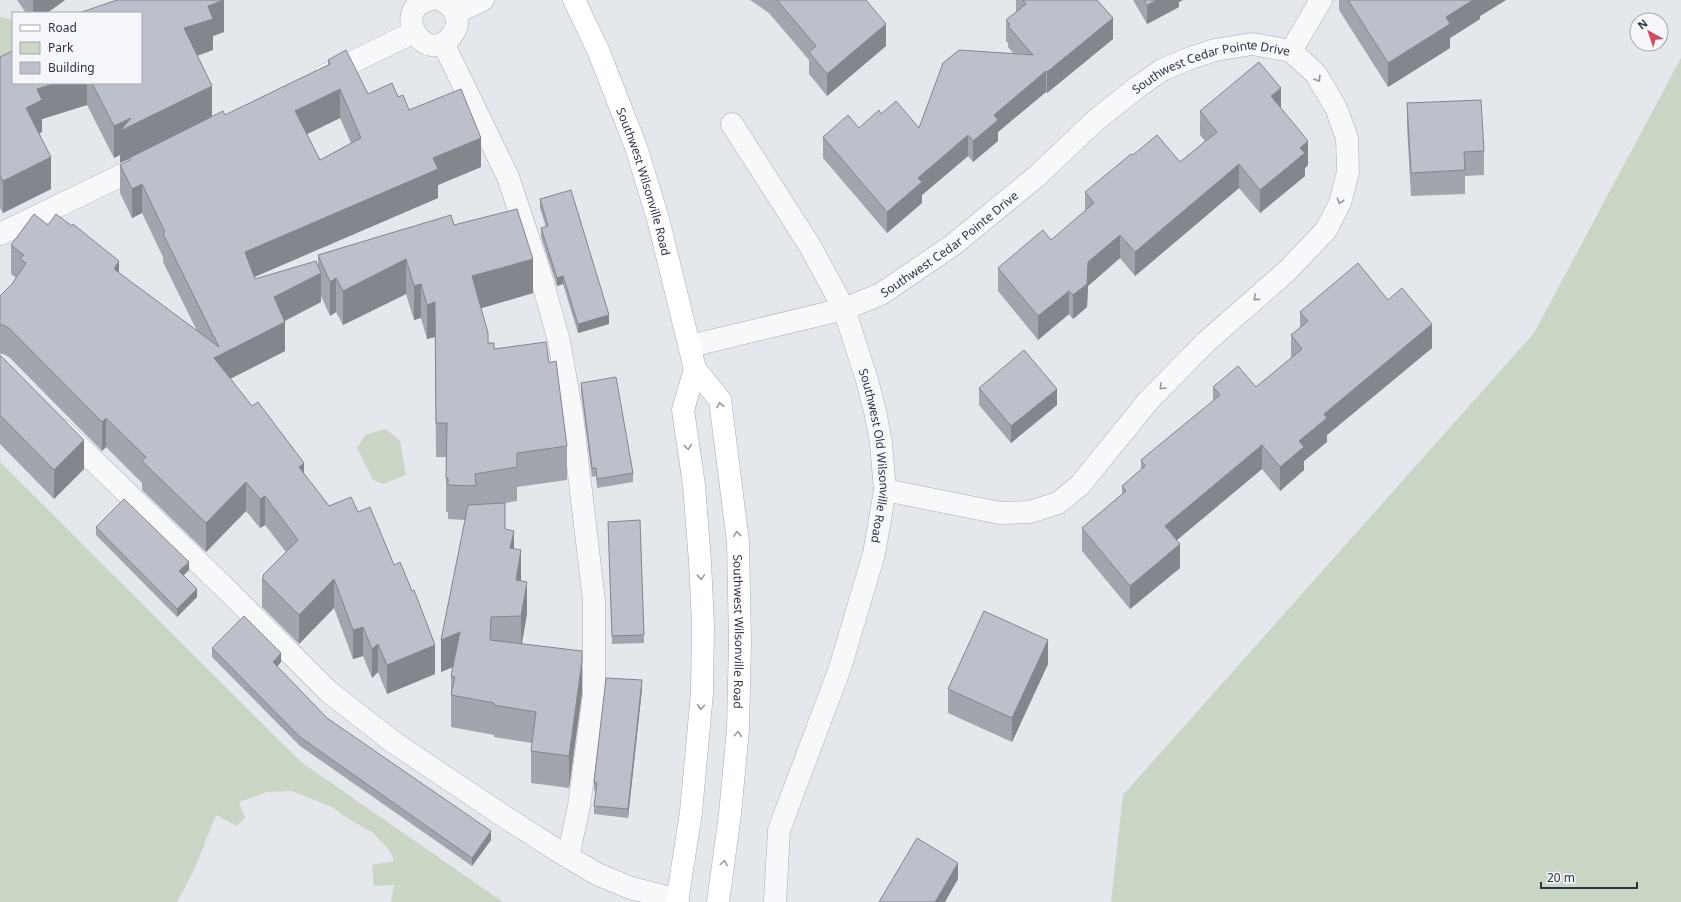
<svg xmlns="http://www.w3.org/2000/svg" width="1681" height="902" font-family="'Noto Sans',sans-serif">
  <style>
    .green { fill: #c9d6c5 }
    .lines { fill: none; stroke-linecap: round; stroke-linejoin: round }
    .minor-casing { stroke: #a9aeb7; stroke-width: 23 }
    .major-casing { stroke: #a3abb8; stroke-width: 23 }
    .minor { stroke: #f7f8fa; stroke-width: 22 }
    .major { stroke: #fff; stroke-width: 22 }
    .wall { fill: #a1a5ae; fill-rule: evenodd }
    .shaded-wall { fill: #83868d }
    .building { fill: #bbc0ca; stroke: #83868d; fill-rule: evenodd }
    .oneway { stroke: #9196a0 }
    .oneway2 { stroke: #959aa2 }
    .labels { text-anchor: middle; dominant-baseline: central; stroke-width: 4; stroke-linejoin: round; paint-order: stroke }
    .street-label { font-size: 12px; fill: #2b3445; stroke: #f4f6f9 }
  </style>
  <rect width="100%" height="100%" fill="#e4e7ec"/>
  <g class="green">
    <polygon points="0,17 13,20 13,57 6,59 0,57"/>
    <polygon points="1681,58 1681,902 1111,902 1123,795 1534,333"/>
    <polygon points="386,429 400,441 406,475 383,484 373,480 357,448 366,434"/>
    <polygon points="0,462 301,762 503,902 391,902 394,885 374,886 372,865 394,861 390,851 373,833 344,816 332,807 292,791 267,792 239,802 245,818 237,826 216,815 195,868 177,902 0,902"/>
  </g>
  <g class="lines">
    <defs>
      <g id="minor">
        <path d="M429,0C388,11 428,69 452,35C457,29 458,22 456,15C453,7 447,3 441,0"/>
        <polyline points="455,13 483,0"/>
        <polyline points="443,43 508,177 540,273 559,341 572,415 594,601 594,694 579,806 568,857"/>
        <polyline points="1291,51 1321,0"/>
        <polyline points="324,76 414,32"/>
        <path id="s1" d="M732,124L810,246L844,309L867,380L875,411L881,443L885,490L874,554L840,668L779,830L775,902"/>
        <polyline points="0,234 147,163"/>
        <path id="s2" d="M690,346L844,309L881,294L953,245L1037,176L1096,120L1139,86L1162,70L1188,59L1215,50L1252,44L1291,51L1316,74L1336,108L1347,138L1348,172L1340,203L1326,230L1288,270L1206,342L1149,400L1080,485L1058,503L1030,512L1000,513L885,490"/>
        <polyline points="62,430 224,587 328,691 393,742 505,817 555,849 597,874 631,888 678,900"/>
      </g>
      <g id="major">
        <path id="s3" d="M574,0L598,50L636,147L658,219L695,369L720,400L738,542L740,642L738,729L730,814L718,902"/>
        <polyline points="677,902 691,812 702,693 703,625 700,562 694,485 683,410 695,369"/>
      </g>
    </defs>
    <use href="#minor" class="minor-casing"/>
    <use href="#major" class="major-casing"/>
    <use href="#minor" class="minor"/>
    <use href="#major" class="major"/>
  </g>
  <g class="wall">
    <polygon points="17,0 65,0 47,13 26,13"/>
    <polygon points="750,0 866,0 886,46 827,96 809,74 809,60 769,13"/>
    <polygon points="1016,0 1097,0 1113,39 1047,93 1046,92 998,132 998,141 973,162 968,156 922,195 922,203 887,233 823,158 823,137 859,128 881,114 919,128 1014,54 1008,47 1008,43 1006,41 1006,20 1016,12"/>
    <polygon points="1133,0 1183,0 1179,2 1179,7 1147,24"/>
    <polygon points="1339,0 1506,0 1480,16 1480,19 1450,38 1450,48 1388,87 1339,10"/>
    <path d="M141,13L224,32L213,36V50L197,56L212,117L225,115L328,65V60L368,94L398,97L409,110L481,167L438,185V198L254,277L255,279L318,266V255L454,225L533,293L481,308L488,343L494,349L549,363L567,446V480L517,487V501L505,503V529L514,549L521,581L527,614L522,643L582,693L569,788L531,783V751L532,743L494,737V735L451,727V676L453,667L441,672L465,520L448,519V512H446V457H436L435,337L427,339L421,318L414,320L406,294L343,325L336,312L330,316L321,296V302L285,321V351L230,379L329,506L358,512L435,674L387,694L378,672L372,678L363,656L353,659L334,608L299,644L262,607V578L263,577V575L286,552L265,525L260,528L246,511L206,552L142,490V483L106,447L102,451L9,357L3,354H0V296L12,284L16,278L11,274V245L48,225L119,273L197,331L163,262V257L142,213L132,218L120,193V165L129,161V159L120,163V155L114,158L87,105L42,119V132L39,133L51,189L3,213L0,208V57L13,83H141ZM340,118L351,143L320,160L307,134Z"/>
    <polygon points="1407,103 1484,151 1484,175 1465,176 1465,194 1411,196 1407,127"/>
    <polygon points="1281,108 1308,165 1305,168 1305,176 1260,213 1239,188 1135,276 1120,258 1088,286 1087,307 1073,319 1069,314 1038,340 998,291 998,268 1051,240 1085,211 1085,192 1133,155 1180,162 1205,141 1200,135 1200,111"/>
    <polygon points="540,199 609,324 578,333 563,284 557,286 541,237 541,228 546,227 540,208"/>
    <polygon points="1388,300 1432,348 1327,435 1327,442 1304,461 1304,470 1280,491 1262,469 1177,540 1180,568 1130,609 1082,551 1082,528 1122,494 1122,486 1141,469 1141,460 1213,401 1213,387 1256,387 1291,358 1291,335 1300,328 1300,312"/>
    <polygon points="0,355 84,469 54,499 0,444"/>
    <polygon points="581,383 633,473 633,482 597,488 596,476 592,477 581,392"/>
    <polygon points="979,388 1057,405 1011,443 979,405"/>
    <polygon points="608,522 644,635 644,643 612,644"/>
    <polygon points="96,527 189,570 184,575 197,597 177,617 96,535"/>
    <polygon points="212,648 281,662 277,667 327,718 491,840 472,866 300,746 212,657"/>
    <polygon points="1048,664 1012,742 948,713 948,689"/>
    <polygon points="642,689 628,818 594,814 594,806 596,791 594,791 594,782"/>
  </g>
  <g class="shaded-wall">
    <polygon points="33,0 65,0 47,13 33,13"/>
    <polygon points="224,0 224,32 213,36 213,50 184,60 184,28 208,6"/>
    <polygon points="1157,0 1183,0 1179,2 1179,7 1147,24 1147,5"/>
    <polygon points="1473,0 1506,0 1480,16 1480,19 1450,38 1450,48 1388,87 1388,63 1446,17"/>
    <polygon points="1113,18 1113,39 1047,93 1047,72"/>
    <polygon points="886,24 886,46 827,96 827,74"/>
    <polygon points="1046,71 1046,92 998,132 998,141 973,162 973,141 994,115"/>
    <polygon points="56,83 87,83 87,105 42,119 42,132 26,140 26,108 37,89"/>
    <polygon points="212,86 212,118 120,163 120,155 114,158 114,126 131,118"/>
    <polygon points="1281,88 1281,111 1271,96"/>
    <polygon points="340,89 340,118 295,140 295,111"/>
    <polygon points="968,135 968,156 922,195 922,203 887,233 887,212 918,178"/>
    <polygon points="481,138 481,167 438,185 438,198 245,281 245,252 433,158"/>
    <polygon points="1308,141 1308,165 1305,168 1305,176 1260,213 1260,190 1300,148"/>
    <polygon points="51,157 51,189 3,213 3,181"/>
    <polygon points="1239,164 1239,188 1135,276 1135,252"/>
    <polygon points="142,184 142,213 132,218 132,189"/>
    <polygon points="1120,235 1120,258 1088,286 1087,307 1073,319 1073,295 1088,262"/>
    <polygon points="406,259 406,294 343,325 343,291"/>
    <polygon points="533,259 533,293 472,311 472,276"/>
    <polygon points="119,261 119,290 114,269"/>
    <polygon points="321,273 321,302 274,326 274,297"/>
    <polygon points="563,276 563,284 557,286 557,278"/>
    <polygon points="336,278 336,312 330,316 330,282"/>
    <polygon points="421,284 421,318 414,320 414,286"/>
    <polygon points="1069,291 1069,314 1038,340 1038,316"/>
    <polygon points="435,302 435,337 427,339 427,305"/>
    <polygon points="609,315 609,324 578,333 578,324"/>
    <polygon points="285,322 285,351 214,387 214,358"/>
    <polygon points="1432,324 1432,348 1327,435 1327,442 1304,461 1304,470 1280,491 1280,467 1299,441 1324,414"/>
    <polygon points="1057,389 1057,405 1011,443 1011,426"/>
    <polygon points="106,418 106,447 102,451 102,422"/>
    <polygon points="84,440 84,469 54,499 54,470"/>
    <polygon points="1262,445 1262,469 1165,550 1165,526"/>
    <polygon points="304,463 304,492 299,467"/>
    <polygon points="246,482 246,511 206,552 206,523"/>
    <polygon points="265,496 265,525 260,528 260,499"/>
    <polygon points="514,531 514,563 510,548"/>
    <polygon points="1180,544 1180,568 1130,609 1130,586"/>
    <polygon points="521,550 521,582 516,580"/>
    <polygon points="189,562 189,570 179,579 179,571"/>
    <polygon points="334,579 334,608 299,644 299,615"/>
    <polygon points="527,582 527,614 521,648 521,616"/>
    <polygon points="197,589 197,597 177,617 177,609"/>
    <polygon points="363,627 363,656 353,659 353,630"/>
    <polygon points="460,632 460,664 441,672 441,640"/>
    <polygon points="1048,640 1048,664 1012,742 1012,718"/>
    <polygon points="378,644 378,672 372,678 372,649"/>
    <polygon points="435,645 435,674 387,694 387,665"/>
    <polygon points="281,653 281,662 273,671 273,662"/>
    <polygon points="582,661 582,693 569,788 569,756"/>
    <polygon points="642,680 642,689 628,818 628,809"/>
    <polygon points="491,831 491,840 472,866 472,858"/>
    <polygon points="958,863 958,879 945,902 935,902"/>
  </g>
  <g class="building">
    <polygon points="117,0 224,0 208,6 213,19 184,28 212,86 120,131 131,118 114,126 92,83 141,83 141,13 79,13"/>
    <polygon points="777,0 866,0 886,24 827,74 809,52 816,46"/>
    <polygon points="1023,0 1097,0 1113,18 1047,72 1046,71 994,115 998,120 973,141 968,135 918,178 922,182 887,212 823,137 848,115 859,128 879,110 881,114 896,101 919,128 943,63 959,50 1033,55 1008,26 1010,24 1006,20 1026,4"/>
    <polygon points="1144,0 1157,0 1147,5"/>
    <polygon points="1348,0 1473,0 1446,17 1450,24 1388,63"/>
    <path d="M346,50L368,94L392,83L398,97L403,95L409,110L461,89L481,138L433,158L438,169L245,252L255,279L316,261L321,273L274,297L285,322L214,358L252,406L258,402L304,463L299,467L329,506L351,497L358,512L370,507L394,565L400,562L412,591L414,590L435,645L387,665L378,644L372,649L363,627L353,630L334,579L299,615L262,578L264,576L263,575L298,540L265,496L260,499L246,482L206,523L142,461L146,457L106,418L102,422L9,328L3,325H0V296L12,284L26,263L20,259L24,255L11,245L34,214L48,225L56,214L72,226L73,224L119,261L114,269L219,347L163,234L165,232L142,184L132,189L120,165L130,160L129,158L223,111L225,115L330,64L328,60ZM340,89L361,138L320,160L295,111Z"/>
    <polygon points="13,51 13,83 56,83 37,89 42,100 26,108 51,157 3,181 0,176 0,57"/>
    <polygon points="1259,62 1281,88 1271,96 1308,141 1300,148 1305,153 1260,190 1239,164 1135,252 1120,235 1088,262 1087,284 1073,295 1069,291 1038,316 998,268 1043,230 1051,240 1094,203 1085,192 1131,154 1133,155 1157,135 1180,162 1217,132 1200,111"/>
    <polygon points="1481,100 1484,151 1464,152 1465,170 1411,173 1407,103"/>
    <polygon points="571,190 609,315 578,324 563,276 557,278 541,228 548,226 540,199"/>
    <polygon points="517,209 533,259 472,276 488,333 488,343 494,343 494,349 546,342 549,363 556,361 567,446 517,453 517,467 475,474 476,486 448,485 448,478 446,478 447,423 436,423 435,302 427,305 421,284 414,286 406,259 343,291 336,278 330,282 318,255 451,215 454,225"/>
    <polygon points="1358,263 1388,300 1402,288 1432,324 1324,414 1327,418 1299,441 1304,447 1280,467 1262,445 1165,526 1180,544 1130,586 1082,528 1126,491 1122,486 1145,466 1141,460 1220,395 1213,387 1238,366 1256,387 1302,349 1291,335 1308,321 1300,312"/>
    <polygon points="1024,350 1057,389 1011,426 979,388"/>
    <polygon points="0,355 84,440 54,470 0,415"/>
    <polygon points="616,377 633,473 597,479 596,468 592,468 581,383"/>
    <polygon points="124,499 189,562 179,571 197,589 177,609 96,527"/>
    <polygon points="505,503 505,529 514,531 510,548 521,550 516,580 527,582 521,616 491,617 490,640 582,651 582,661 569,756 531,751 536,712 494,705 494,703 451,695 455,677 451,676 460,632 441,640 468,505"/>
    <polygon points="640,520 644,635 612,636 608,522"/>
    <polygon points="984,611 1048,640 1012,718 948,689"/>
    <polygon points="244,616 281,653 273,662 327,718 491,831 472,858 300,737 212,648"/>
    <polygon points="606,678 642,680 628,809 594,806 597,783 594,782"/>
    <polygon points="917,838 958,863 935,902 879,902"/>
  </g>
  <defs><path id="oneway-chevron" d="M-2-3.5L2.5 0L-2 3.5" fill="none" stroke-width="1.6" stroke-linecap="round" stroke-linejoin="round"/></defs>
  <g class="oneway">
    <use href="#oneway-chevron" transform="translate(1318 79) rotate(57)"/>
    <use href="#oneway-chevron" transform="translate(1340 201) rotate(109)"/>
    <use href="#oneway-chevron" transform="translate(1256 298) rotate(139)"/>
    <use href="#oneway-chevron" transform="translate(1162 387) rotate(135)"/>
  </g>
  <g class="oneway2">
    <use href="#oneway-chevron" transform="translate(720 405) rotate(-101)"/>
    <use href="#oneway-chevron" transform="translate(688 447) rotate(82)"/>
    <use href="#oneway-chevron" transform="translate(737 534) rotate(-96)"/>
    <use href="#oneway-chevron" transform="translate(701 577) rotate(88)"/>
    <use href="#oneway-chevron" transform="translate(701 707) rotate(94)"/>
    <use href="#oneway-chevron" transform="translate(738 734) rotate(-85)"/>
    <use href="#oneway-chevron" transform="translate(724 863) rotate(-82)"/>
  </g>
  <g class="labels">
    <g class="street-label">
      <text stroke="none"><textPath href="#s2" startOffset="607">Southwest Cedar Pointe Drive</textPath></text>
      <text stroke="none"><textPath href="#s3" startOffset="195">Southwest Wilsonville Road</textPath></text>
      <text stroke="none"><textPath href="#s2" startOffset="283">Southwest Cedar Pointe Drive</textPath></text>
      <text stroke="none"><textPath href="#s1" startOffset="368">Southwest Old Wilsonville Road</textPath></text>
      <text stroke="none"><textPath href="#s3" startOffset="662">Southwest Wilsonville Road</textPath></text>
    </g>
  </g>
  <rect x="12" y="12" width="130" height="72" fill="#f4f6f9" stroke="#a4a8b1"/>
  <rect x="20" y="25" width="20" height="6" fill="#ffffff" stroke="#a4a8b1"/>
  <text x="48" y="32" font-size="12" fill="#2b3445">Road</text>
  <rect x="20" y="42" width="20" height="12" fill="#c9d6c5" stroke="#a4a8b1"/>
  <text x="48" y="52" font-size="12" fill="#2b3445">Park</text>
  <rect x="20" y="62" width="20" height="12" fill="#bbc0ca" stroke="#a4a8b1"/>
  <text x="48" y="72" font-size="12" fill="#2b3445">Building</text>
  <g transform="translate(1649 32) rotate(320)"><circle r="19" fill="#f4f6f9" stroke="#a4a8b1"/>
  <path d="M0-3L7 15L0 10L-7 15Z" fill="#d1495b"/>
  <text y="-6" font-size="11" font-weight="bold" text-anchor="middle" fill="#2b3445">N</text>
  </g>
  <path d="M1541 882v6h96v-6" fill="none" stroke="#2b3445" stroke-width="2"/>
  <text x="1547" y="882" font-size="12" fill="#2b3445" stroke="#f4f6f9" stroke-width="3" paint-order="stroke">20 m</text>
</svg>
